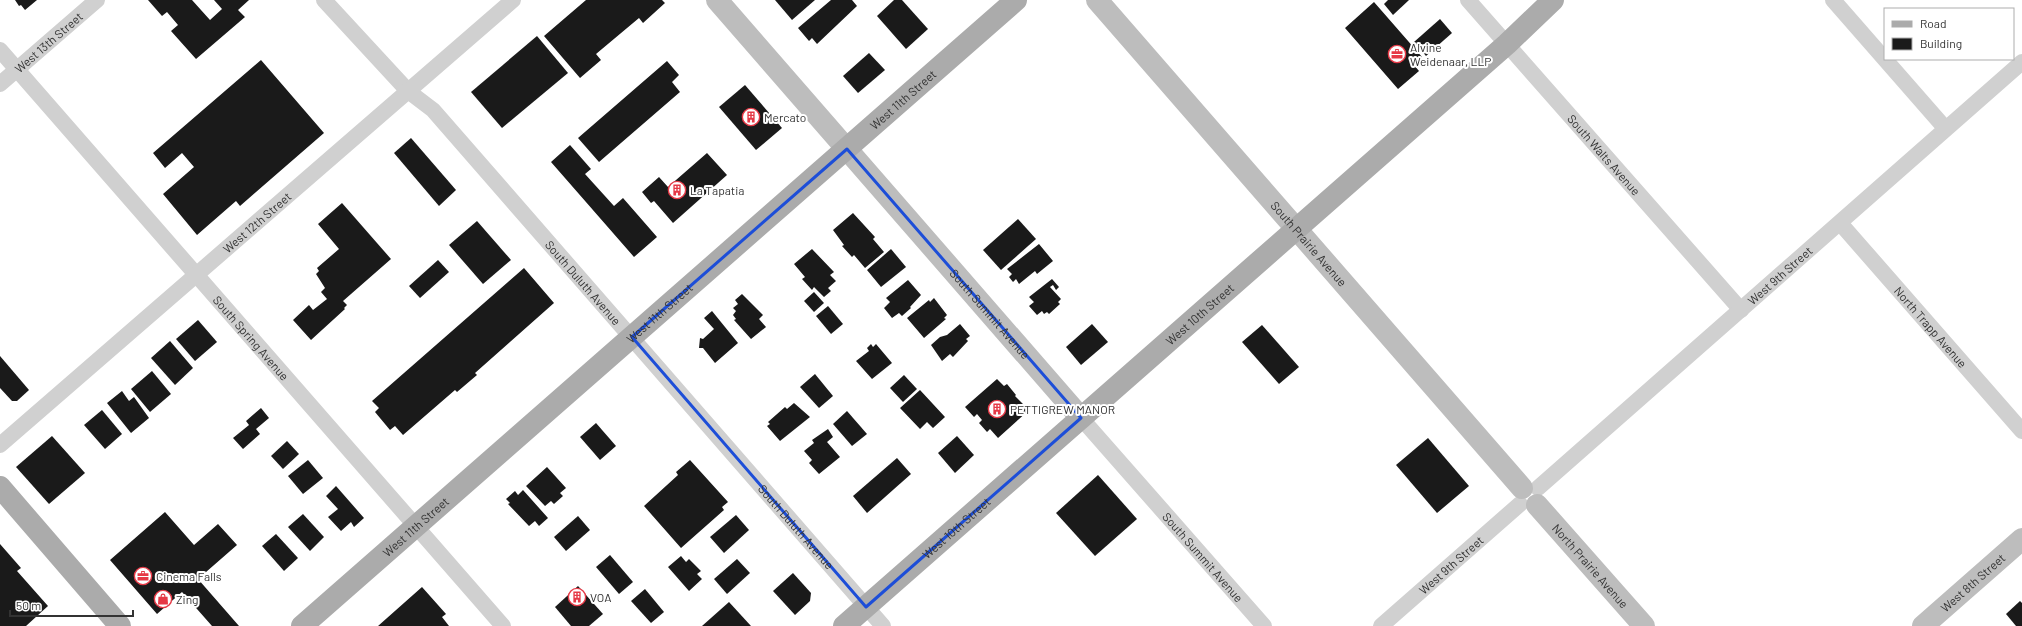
<svg xmlns="http://www.w3.org/2000/svg" width="2022" height="626" font-family="Barlow,sans-serif">
  <style>
    .building { fill: #1a1a1a }
    .lines { fill: none; stroke-linecap: round; stroke-linejoin: round }
    .street { stroke: #d0d0d0; stroke-width: 16 }
    .secondary { stroke: #bdbdbd; stroke-width: 22 }
    .primary { stroke: #ababab; stroke-width: 22 }
    .marked { fill: none; stroke: #1d4ed8; stroke-width: 3; stroke-linejoin: round }
    .labels { text-anchor: middle; dominant-baseline: central; stroke-width: 4; stroke-linejoin: round; paint-order: stroke }
    .street-label { font-size: 12px; fill: #333; stroke: #fff }
    .poi-label { font-size: 12px; fill: #333; stroke: #fff; text-anchor: start }
  </style>
  <rect width="100%" height="100%" fill="#fff"/>
  <g class="building">
    <polygon points="15,0 37,0 25,10 21,5 19,6"/>
    <polygon points="148,0 192,0 210,20 222,9 214,0 249,0 238,10 245,17 196,59 171,31 178,25 167,12 162,16"/>
    <polygon points="586,0 662,0 665,3 643,23 639,18 596,54 601,60 580,78 544,36"/>
    <polygon points="775,0 815,0 792,20"/>
    <polygon points="831,0 852,0 857,6 817,44 812,38 809,41 798,28"/>
    <polygon points="894,0 902,0 928,29 906,49 877,16"/>
    <polygon points="1388,0 1409,0 1393,15 1384,4"/>
    <polygon points="1374,2 1422,57 1414,65 1419,71 1398,89 1345,28"/>
    <polygon points="1440,19 1452,33 1426,56 1414,42"/>
    <polygon points="537,36 568,73 502,128 471,92"/>
    <polygon points="869,53 885,70 858,93 843,76"/>
    <polygon points="261,60 324,133 240,206 236,201 197,235 163,194 194,167 182,153 165,168 153,153"/>
    <polygon points="667,61 679,75 672,82 680,92 599,162 578,138"/>
    <polygon points="745,85 782,128 756,150 719,107"/>
    <polygon points="411,138 456,190 439,206 394,153"/>
    <polygon points="570,145 591,169 585,174 614,206 623,198 657,237 634,257 551,162"/>
    <polygon points="707,153 727,175 673,223 654,201 651,203 642,192 659,177 668,187"/>
    <polygon points="342,203 391,259 343,301 347,305 344,308 345,309 311,340 293,320 309,305 313,310 327,299 321,292 325,288 316,274 319,271 317,268 339,249 318,224"/>
    <polygon points="853,213 875,237 873,239 884,252 865,268 854,255 852,257 842,246 844,245 833,230"/>
    <polygon points="1018,219 1036,239 1001,270 983,250"/>
    <polygon points="477,221 511,260 483,284 449,245"/>
    <polygon points="1039,244 1053,261 1037,274 1035,271 1019,284 1016,279 1013,282 1009,277 1012,274 1007,269"/>
    <polygon points="812,249 834,272 830,275 836,281 828,288 831,291 824,297 814,287 812,290 802,279 805,277 794,264"/>
    <polygon points="891,249 906,267 881,287 867,270"/>
    <polygon points="438,260 449,272 420,298 409,286"/>
    <polygon points="524,268 554,303 475,373 477,375 457,392 455,390 403,435 395,426 390,430 375,412 379,408 372,401"/>
    <polygon points="1052,279 1059,287 1056,290 1053,285 1050,287 1061,299 1058,302 1060,304 1049,314 1047,312 1044,314 1042,311 1037,315 1029,306 1034,302 1029,297"/>
    <polygon points="908,280 921,295 910,307 911,308 902,316 899,313 892,318 884,308 890,302 886,298"/>
    <polygon points="814,292 824,303 814,312 804,301"/>
    <polygon points="742,294 763,315 759,319 766,327 751,339 734,320 736,319 733,315 736,311 733,308 738,304 735,300"/>
    <polygon points="934,298 947,315 944,318 946,319 924,338 907,318 929,300 930,302"/>
    <polygon points="828,306 843,324 831,334 816,316"/>
    <polygon points="712,311 738,343 715,363 703,348 699,348 700,338 703,339 714,329 704,318"/>
    <polygon points="198,320 217,342 195,361 176,339"/>
    <polygon points="960,324 970,336 966,339 968,341 953,357 950,354 942,361 931,345 940,337 947,335"/>
    <polygon points="1092,324 1108,342 1081,365 1066,347"/>
    <polygon points="1262,325 1299,367 1279,384 1242,342"/>
    <polygon points="170,341 193,368 175,385 151,358"/>
    <polygon points="871,344 873,347 876,344 892,363 872,379 856,361 869,351 867,348"/>
    <polygon points="0,356 29,390 17,401 12,401 0,388"/>
    <polygon points="152,371 171,394 150,412 131,389"/>
    <polygon points="815,374 833,396 819,408 800,387"/>
    <polygon points="904,375 917,389 903,402 890,388"/>
    <polygon points="997,379 1004,386 1007,384 1016,395 1015,396 1029,410 998,438 990,429 987,432 979,423 982,420 977,414 974,417 965,407"/>
    <polygon points="920,390 945,417 933,428 927,422 920,429 900,408"/>
    <polygon points="122,391 129,401 134,397 149,418 131,433 107,403"/>
    <polygon points="794,403 810,417 780,441 767,426 770,424 768,422 785,407 787,409"/>
    <polygon points="261,408 269,418 256,429 260,434 243,449 233,438 249,425 246,421"/>
    <polygon points="102,410 122,434 105,449 84,425"/>
    <polygon points="847,411 867,434 852,446 833,424"/>
    <polygon points="596,423 616,446 600,460 580,437"/>
    <polygon points="828,429 833,437 827,442 840,457 819,474 809,463 812,460 804,451 814,443 812,440"/>
    <polygon points="52,436 85,473 49,504 16,467"/>
    <polygon points="957,436 974,455 955,473 938,453"/>
    <polygon points="1428,438 1469,486 1437,513 1396,465"/>
    <polygon points="287,441 299,454 283,469 271,456"/>
    <polygon points="897,458 911,474 867,513 853,496"/>
    <polygon points="308,460 323,478 303,494 288,476"/>
    <polygon points="690,460 728,502 722,507 724,510 681,548 644,506 678,475 676,472"/>
    <polygon points="547,467 566,488 560,493 563,496 554,504 551,501 545,506 526,486"/>
    <polygon points="1098,475 1137,519 1095,556 1056,513"/>
    <polygon points="336,486 364,518 354,527 351,522 341,531 328,517 338,509 326,496"/>
    <polygon points="523,490 548,518 539,526 535,521 529,526 508,504 510,503 506,499 515,491 518,495"/>
    <polygon points="165,512 194,545 218,524 237,545 198,579 239,626 212,626 182,592 157,614 110,560"/>
    <polygon points="303,514 324,537 310,551 288,527"/>
    <polygon points="736,515 749,530 724,553 710,537"/>
    <polygon points="578,516 590,530 566,551 554,537"/>
    <polygon points="276,534 298,558 284,571 262,546"/>
    <polygon points="0,544 21,568 17,571 48,606 26,626 0,626"/>
    <polygon points="610,555 633,582 619,594 596,567"/>
    <polygon points="681,556 686,562 689,559 701,571 697,574 702,579 689,591 668,567"/>
    <polygon points="737,559 750,573 727,594 714,579"/>
    <polygon points="793,573 811,593 810,601 795,615 773,591"/>
    <polygon points="578,586 603,614 589,626 571,626 555,607"/>
    <polygon points="422,587 446,614 442,617 449,626 378,626"/>
    <polygon points="645,589 664,612 651,623 631,601"/>
    <polygon points="2020,601 2022,603 2022,626 2016,626 2006,614"/>
    <polygon points="729,602 751,626 702,626"/>
  </g>
  <g class="lines">
    <g class="street">
      <path id="s1" d="M324,0L408,91L433,110L883,626"/>
      <path id="s2" d="M1468,0L1741,310"/>
      <polyline points="1833,0 1945,128"/>
      <path id="s3" d="M0,50L503,626"/>
      <path id="s4" d="M0,84L97,0"/>
      <path id="s5" d="M1840,223L2022,431"/>
      <path id="s6" d="M1081,418L1264,626"/>
      <path id="s7" d="M0,445L513,0"/>
      <path id="s8" d="M1538,488L2022,62"/>
      <path id="s9" d="M1381,626L1520,504"/>
    </g>
    <g class="secondary">
      <path id="s10" d="M717,0L1081,418"/>
      <path id="s11" d="M1097,0L1522,488"/>
      <path id="s12" d="M1537,505L1644,626"/>
      <path id="s13" d="M1923,626L2022,539"/>
    </g>
    <g class="primary">
      <polyline points="0,487 120,626"/>
      <path id="s14" d="M302,626L1016,0"/>
      <path id="s15" d="M844,626L1507,44L1553,0"/>
    </g>
  </g>
  <path class="marked" d="M847,149L1081,418L866,607L632,337Z"/>
  <defs>
    <symbol id="office-ring" viewBox="-11 -11 22 22"><circle r="9.5" fill="#fff" stroke="#e63946" stroke-width="1.5"/><path d="M-6-3h4V-5.5h4V-3h4V5H-6ZM-1-4.5V-3h2v-1.5ZM-6 0V1H6V0Z" fill="#e63946"/></symbol>
    <symbol id="building-ring" viewBox="-11 -11 22 22"><circle r="9.5" fill="#fff" stroke="#e63946" stroke-width="1.5"/><path d="M-4-6H4V6H1V3H-1V6H-4ZM-2.5-4.3h1.7v1.8h-1.7ZM.8-4.3h1.7v1.8H.8ZM-2.5-1h1.7V.8h-1.7ZM.8-1h1.7V.8H.8Z" fill="#e63946"/></symbol>
    <symbol id="shop-ring" viewBox="-11 -11 22 22"><circle r="9.5" fill="#fff" stroke="#e63946" stroke-width="1.5"/><path d="M-5-2.5h2.3a2.7 3.5 0 0 1 5.4 0H5L5.5 6h-11ZM-1.5-2.5h3a1.5 2.3 0 0 0-3 0Z" fill="#e63946"/></symbol>
  </defs>
  <g fill-rule="evenodd">
    <use href="#office-ring" x="1387" y="44" width="20" height="20"/>
    <use href="#building-ring" x="741" y="107" width="20" height="20"/>
    <use href="#building-ring" x="667" y="180" width="20" height="20"/>
    <use href="#building-ring" x="987" y="399" width="20" height="20"/>
    <use href="#office-ring" x="133" y="566" width="20" height="20"/>
    <use href="#building-ring" x="567" y="587" width="20" height="20"/>
    <use href="#shop-ring" x="153" y="589" width="20" height="20"/>
  </g>
  <g class="labels">
    <g class="street-label">
      <text stroke="none"><textPath href="#s4" startOffset="64">West 13th Street</textPath></text>
      <text stroke="none"><textPath href="#s14" startOffset="799">West 11th Street</textPath></text>
      <text stroke="none"><textPath href="#s2" startOffset="206">South Walts Avenue</textPath></text>
      <text stroke="none"><textPath href="#s7" startOffset="340">West 12th Street</textPath></text>
      <text stroke="none"><textPath href="#s11" startOffset="323">South Prairie Avenue</textPath></text>
      <text stroke="none"><textPath href="#s8" startOffset="322">West 9th Street</textPath></text>
      <text stroke="none"><textPath href="#s1" startOffset="384">South Duluth Avenue</textPath></text>
      <text stroke="none"><textPath href="#s14" startOffset="475">West 11th Street</textPath></text>
      <text stroke="none"><textPath href="#s10" startOffset="416">South Summit Avenue</textPath></text>
      <text stroke="none"><textPath href="#s15" startOffset="473">West 10th Street</textPath></text>
      <text stroke="none"><textPath href="#s5" startOffset="138">North Trapp Avenue</textPath></text>
      <text stroke="none"><textPath href="#s3" startOffset="382">South Spring Avenue</textPath></text>
      <text stroke="none"><textPath href="#s14" startOffset="151">West 11th Street</textPath></text>
      <text stroke="none"><textPath href="#s1" startOffset="708">South Duluth Avenue</textPath></text>
      <text stroke="none"><textPath href="#s15" startOffset="149">West 10th Street</textPath></text>
      <text stroke="none"><textPath href="#s6" startOffset="185">South Summit Avenue</textPath></text>
      <text stroke="none"><textPath href="#s9" startOffset="93">West 9th Street</textPath></text>
      <text stroke="none"><textPath href="#s12" startOffset="81">North Prairie Avenue</textPath></text>
      <text stroke="none"><textPath href="#s13" startOffset="66">West 8th Street</textPath></text>
    </g>
    <g class="poi-label">
      <text x="1410" y="47">Alvine<tspan x="1410" dy="14">Weidenaar, LLP</tspan></text>
      <text x="764" y="117">Mercato</text>
      <text x="690" y="190">La Tapatia</text>
      <text x="1010" y="409">PETTIGREW MANOR</text>
      <text x="156" y="576">Cinema Falls</text>
      <text x="590" y="597">VOA</text>
      <text x="176" y="599">Zing</text>
    </g>
  </g>
  <rect x="1884" y="8" width="130" height="52" fill="#ffffff" stroke="#adadad"/>
  <rect x="1892" y="21" width="20" height="6" fill="#ababab" stroke="#adadad"/>
  <text x="1920" y="28" font-size="12" fill="#333333">Road</text>
  <rect x="1892" y="38" width="20" height="12" fill="#1a1a1a" stroke="#adadad"/>
  <text x="1920" y="48" font-size="12" fill="#333333">Building</text>
  <path d="M10 610v6h123v-6" fill="none" stroke="#333333" stroke-width="2"/>
  <text x="16" y="610" font-size="12" fill="#333333" stroke="#ffffff" stroke-width="3" paint-order="stroke">50 m</text>
</svg>
